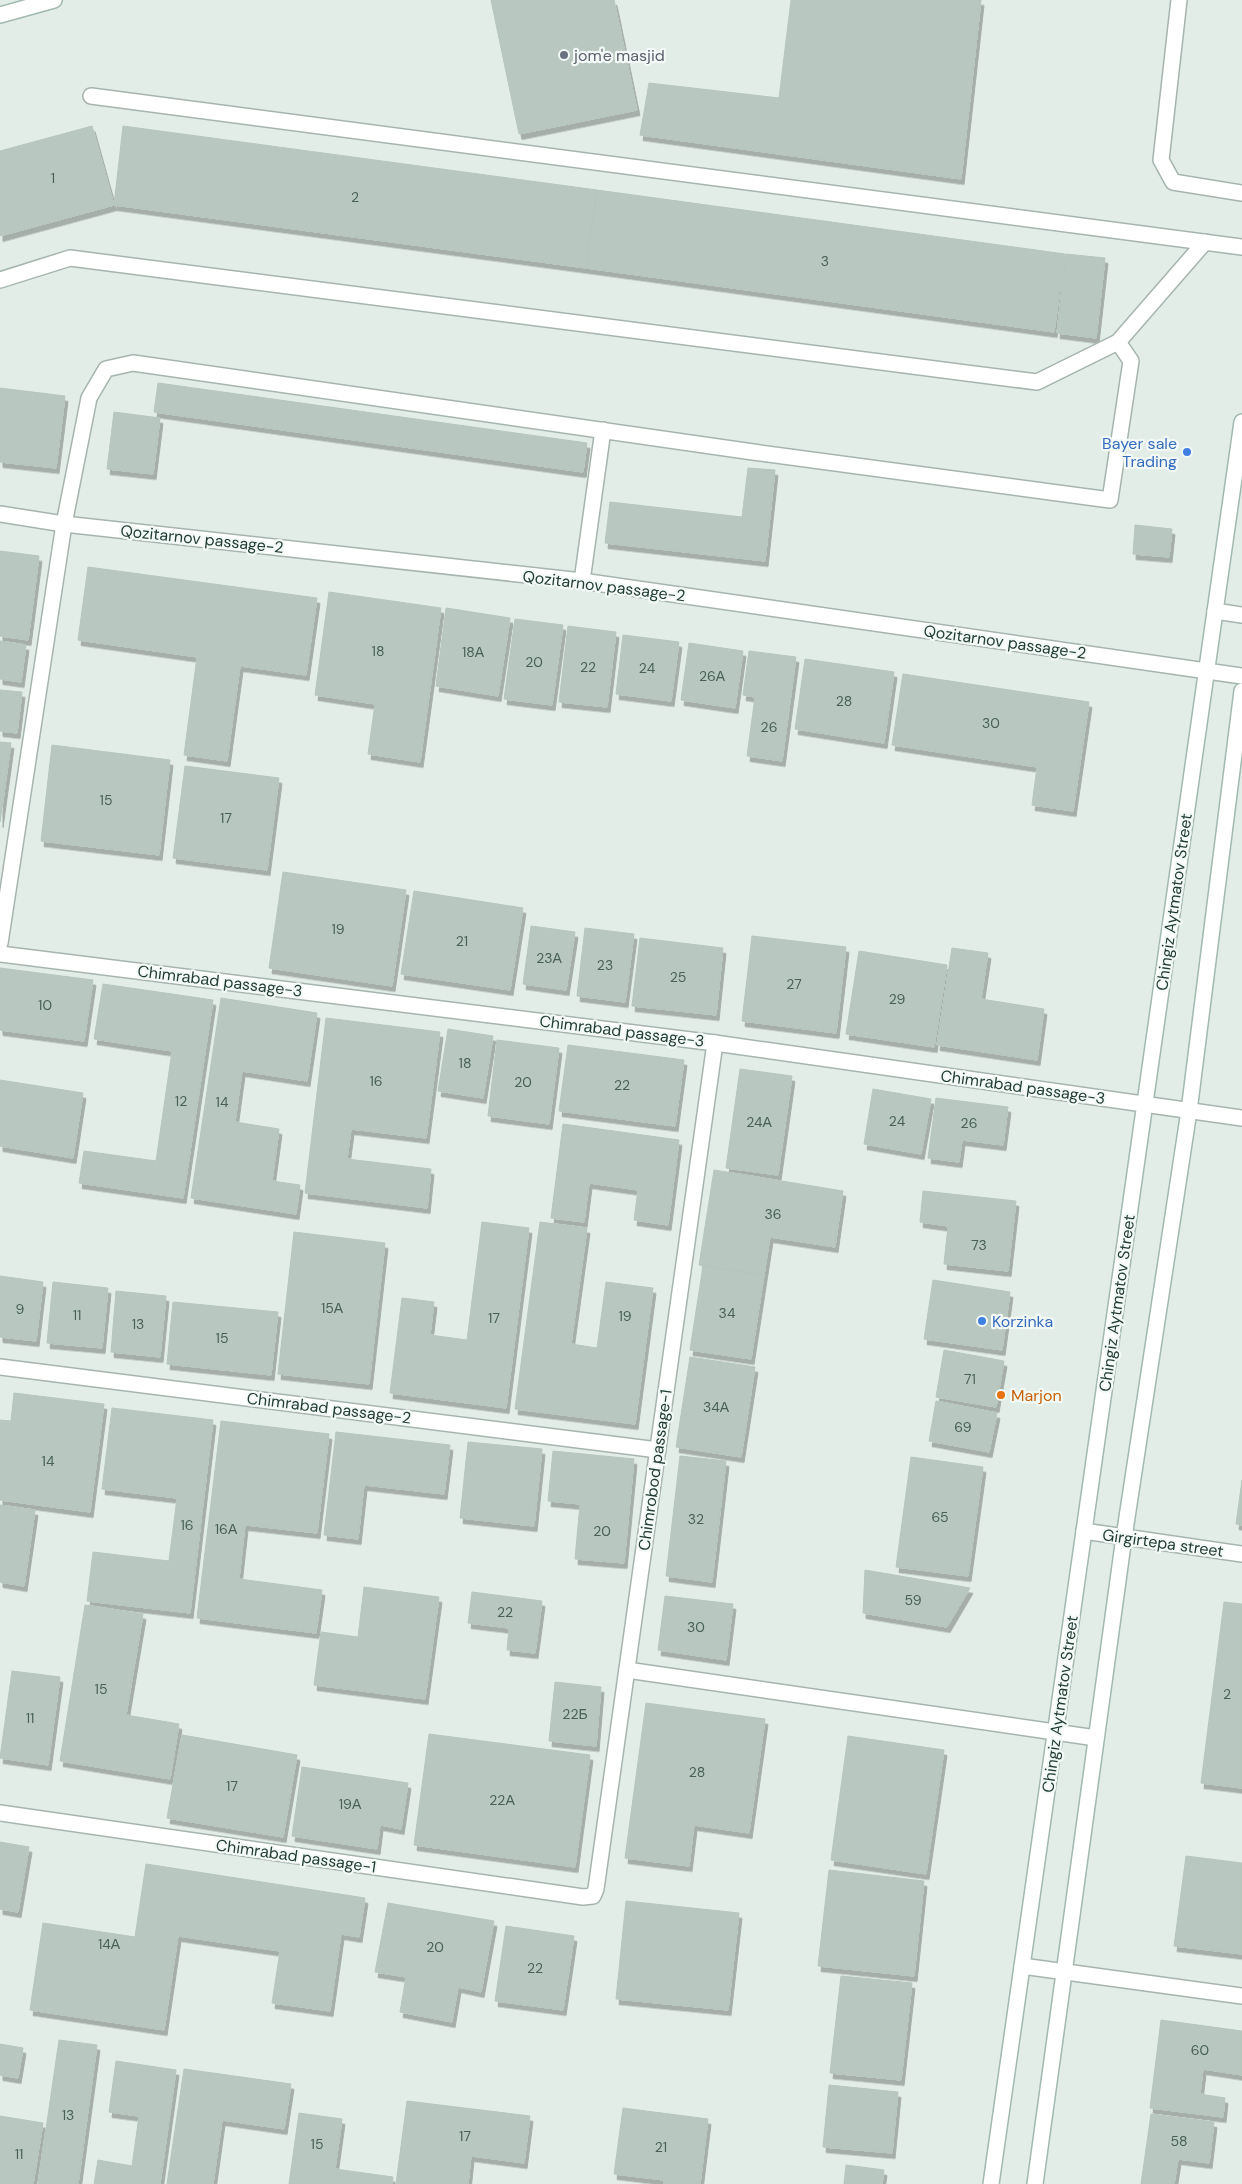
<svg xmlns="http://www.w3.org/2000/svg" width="1242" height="2184" font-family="'DM Sans',sans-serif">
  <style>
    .building { fill: #b8c8c0; stroke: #b5c6bd; filter: url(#shadow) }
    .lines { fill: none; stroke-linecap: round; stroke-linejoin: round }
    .service-casing { stroke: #a5b5ae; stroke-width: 18 }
    .minor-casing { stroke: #a5b5ae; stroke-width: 18 }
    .secondary-casing { stroke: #a1b9ae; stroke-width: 18 }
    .service { stroke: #fff; stroke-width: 15 }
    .minor { stroke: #fff; stroke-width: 15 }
    .secondary { stroke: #fff; stroke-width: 15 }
    .worship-dot { fill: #6b7280; stroke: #f3f9f6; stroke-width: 2 }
    .shop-dot { fill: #3f7fe0; stroke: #f3f9f6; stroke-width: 2 }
    .food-dot { fill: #e8710a; stroke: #f3f9f6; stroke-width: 2 }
    .labels { text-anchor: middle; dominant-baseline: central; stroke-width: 4.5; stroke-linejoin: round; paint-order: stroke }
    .number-label { font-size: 14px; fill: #486057 }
    .worship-label { font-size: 16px; fill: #5b616d; stroke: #f3f9f6; text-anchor: start }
    .shop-label { font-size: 16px; fill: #366cbe; stroke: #f3f9f6; text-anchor: end }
    .street-label { font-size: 16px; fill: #223e34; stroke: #f3f9f6 }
    .food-label { font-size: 16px; fill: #c56008; stroke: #f3f9f6; text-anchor: start }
  </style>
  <defs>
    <filter id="shadow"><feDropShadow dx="3" dy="5.5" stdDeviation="0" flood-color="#0004"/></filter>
  </defs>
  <rect width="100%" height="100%" fill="#e3ede7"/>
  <g class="building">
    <polygon points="491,0 614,0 637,110 519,134"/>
    <polygon points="791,0 981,0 961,179 640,135 649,83 779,98"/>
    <polygon points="92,126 114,205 0,236 0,151"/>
    <polygon points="123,126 597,190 586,268 114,205"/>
    <polygon points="597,190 1065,254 1054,332 586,268"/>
    <polygon points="1066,254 1105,258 1096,338 1057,333"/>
    <polygon points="158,383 587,443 583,472 154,412"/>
    <polygon points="0,388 65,396 56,468 0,462"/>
    <polygon points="114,412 160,418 153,474 107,469"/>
    <polygon points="748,468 775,470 765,561 605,543 610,502 742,517"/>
    <polygon points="1135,525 1172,529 1169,557 1133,554"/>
    <polygon points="0,551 39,556 28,640 0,636"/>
    <polygon points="88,567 317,598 306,675 240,666 227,761 184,755 197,657 78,640"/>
    <polygon points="329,592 441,608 420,762 368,754 375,704 315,695"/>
    <polygon points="446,608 510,618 498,696 436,686"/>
    <polygon points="515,619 563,625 552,705 504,699"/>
    <polygon points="568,626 616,632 607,707 559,702"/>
    <polygon points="623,635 679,642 671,701 616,694"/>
    <polygon points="0,641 26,645 21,682 0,679"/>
    <polygon points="689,643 743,651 735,708 681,700"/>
    <polygon points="749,651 796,657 782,761 747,756 755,697 743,695"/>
    <polygon points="805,659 894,672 884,743 795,729"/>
    <polygon points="903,674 1089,702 1073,811 1032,805 1037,767 892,745"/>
    <polygon points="0,690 22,692 17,733 0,731"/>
    <polygon points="0,742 11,743 0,822"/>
    <polygon points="52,745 170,760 159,855 41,841"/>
    <polygon points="185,766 279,778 267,870 173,858"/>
    <polygon points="283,872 406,890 392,986 269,968"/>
    <polygon points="414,891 523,908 510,990 401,974"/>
    <polygon points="531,926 575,932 566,990 523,984"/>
    <polygon points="585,928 634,934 625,1002 577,996"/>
    <polygon points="752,936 846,947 836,1033 742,1021"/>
    <polygon points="640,938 723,948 716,1015 632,1006"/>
    <polygon points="952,948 988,953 981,999 1044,1009 1037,1060 937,1045"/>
    <polygon points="859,951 947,965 934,1047 846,1034"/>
    <polygon points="0,968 93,980 84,1041 0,1030"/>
    <polygon points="103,984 213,1000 183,1198 79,1183 84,1151 156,1161 172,1051 94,1039"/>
    <polygon points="221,998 317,1013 307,1081 242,1071 235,1122 279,1129 272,1181 300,1185 296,1214 191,1198"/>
    <polygon points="326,1018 440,1032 426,1138 351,1129 347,1159 431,1169 427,1208 305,1193"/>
    <polygon points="448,1029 493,1036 483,1098 438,1091"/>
    <polygon points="497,1040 559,1048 549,1124 488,1116"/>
    <polygon points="568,1045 684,1060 675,1126 559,1111"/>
    <polygon points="740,1069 792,1076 778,1175 726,1168"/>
    <polygon points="0,1080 83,1093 73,1158 0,1146"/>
    <polygon points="873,1089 931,1099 921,1154 864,1144"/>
    <polygon points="936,1098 1008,1107 1003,1145 962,1140 959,1162 928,1158"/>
    <polygon points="563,1124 679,1140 668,1225 634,1220 638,1190 589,1183 584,1222 551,1218"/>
    <polygon points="714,1170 843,1191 835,1247 770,1237 764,1275 699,1265"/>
    <polygon points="923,1191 1016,1201 1008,1271 944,1264 948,1226 920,1222"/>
    <polygon points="482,1222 529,1228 506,1408 390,1393 402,1298 434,1302 430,1335 467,1340"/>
    <polygon points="540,1222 587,1228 571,1344 597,1348 606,1282 653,1288 635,1424 515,1409"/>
    <polygon points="294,1232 385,1243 369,1384 278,1374"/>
    <polygon points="703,1266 764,1275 751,1359 690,1350"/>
    <polygon points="0,1276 43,1282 36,1341 0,1337"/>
    <polygon points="933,1280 1010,1292 1002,1350 924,1339"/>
    <polygon points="53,1282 108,1288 102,1348 47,1343"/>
    <polygon points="116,1291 166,1296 160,1357 111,1352"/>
    <polygon points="173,1302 278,1312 271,1375 167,1364"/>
    <polygon points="944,1350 1004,1361 996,1407 936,1397"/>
    <polygon points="690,1357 755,1367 741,1457 676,1447"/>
    <polygon points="14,1393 104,1404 90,1512 0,1500 0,1420 11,1421"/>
    <polygon points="936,1401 997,1413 989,1452 929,1441"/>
    <polygon points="112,1408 213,1420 190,1613 87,1601 93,1552 169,1561 177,1498 102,1489"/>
    <polygon points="221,1421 329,1434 317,1533 245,1525 239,1579 322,1590 316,1633 197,1618"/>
    <polygon points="336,1432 450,1445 444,1494 364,1485 358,1539 324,1535"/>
    <polygon points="468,1442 542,1449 534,1526 460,1518"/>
    <polygon points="553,1451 634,1459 624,1563 575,1559 580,1504 548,1501"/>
    <polygon points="680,1456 726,1461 712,1582 666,1576"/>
    <polygon points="911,1457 983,1467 968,1576 896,1567"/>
    <polygon points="1242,1480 1242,1525 1236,1524"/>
    <polygon points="0,1505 35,1510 24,1586 0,1582"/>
    <polygon points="865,1570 970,1588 947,1627 863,1613"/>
    <polygon points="364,1587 439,1597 425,1699 314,1685 321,1632 358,1637"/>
    <polygon points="472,1592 542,1601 535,1653 507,1650 509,1628 468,1623"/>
    <polygon points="665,1596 733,1604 726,1660 658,1650"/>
    <polygon points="1224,1602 1242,1604 1242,1788 1201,1783"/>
    <polygon points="85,1605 143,1614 126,1715 179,1724 170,1779 60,1761"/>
    <polygon points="12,1671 60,1677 48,1765 0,1758"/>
    <polygon points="555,1682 601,1687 596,1746 549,1741"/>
    <polygon points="646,1703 765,1719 749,1833 694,1825 689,1866 625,1858"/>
    <polygon points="429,1734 590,1755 575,1867 414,1845"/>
    <polygon points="182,1735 297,1755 283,1837 167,1818"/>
    <polygon points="848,1736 944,1750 926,1874 831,1860"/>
    <polygon points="302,1767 408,1783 401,1829 380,1825 377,1849 292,1836"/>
    <polygon points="0,1842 29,1847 18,1912 0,1909"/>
    <polygon points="1186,1856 1242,1863 1242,1954 1174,1946"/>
    <polygon points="146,1864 365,1898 359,1937 341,1934 330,2011 272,2003 280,1951 178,1936 164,2030 30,2010 43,1923 135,1937"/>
    <polygon points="829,1870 924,1881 914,1976 818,1966"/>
    <polygon points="626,1901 739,1913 728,2010 616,1999"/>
    <polygon points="388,1903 494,1921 481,1992 458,1987 452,2022 400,2012 406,1977 375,1972"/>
    <polygon points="506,1926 574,1936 563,2010 495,2001"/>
    <polygon points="841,1976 912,1983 901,2080 830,2073"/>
    <polygon points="1161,2020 1242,2031 1242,2075 1203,2069 1200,2094 1225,2098 1223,2117 1150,2108"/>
    <polygon points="59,2040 97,2045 78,2184 38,2184"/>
    <polygon points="0,2044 23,2048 18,2078 0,2075"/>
    <polygon points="116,2061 176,2070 160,2184 94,2184 98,2160 132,2166 139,2116 109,2112"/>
    <polygon points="184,2069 291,2084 284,2129 222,2120 213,2184 167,2184"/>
    <polygon points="829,2085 898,2092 892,2153 823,2147"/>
    <polygon points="407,2101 530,2116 524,2163 471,2156 468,2184 396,2184"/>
    <polygon points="623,2108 708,2119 700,2184 664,2184 664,2180 614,2174"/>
    <polygon points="299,2113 342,2119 335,2169 393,2177 392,2184 289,2184"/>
    <polygon points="1151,2114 1214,2122 1209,2163 1178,2159 1174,2184 1141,2184"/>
    <polygon points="0,2116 43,2123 33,2184 0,2184"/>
    <polygon points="846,2165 884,2170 882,2184 844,2184"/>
  </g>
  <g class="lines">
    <defs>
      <g id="service">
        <polyline points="1179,0 1161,160 1173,182 1242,193"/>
        <polyline points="91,96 1242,247"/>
        <polyline points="0,280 70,258 1037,382 1118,342 1205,242"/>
        <polyline points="64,524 89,398 106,369 133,363 753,452 1110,500 1131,361 1118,342"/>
        <polyline points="582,581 603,430"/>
        <polyline points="627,1670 1096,1738"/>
      </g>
      <g id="minor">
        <polyline points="0,514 64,524 582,581 1242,676"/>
        <polyline points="1215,611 1242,615"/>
        <polyline points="0,943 64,524"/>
        <polyline points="0,954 715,1043 1242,1118"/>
        <polyline points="0,1367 658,1450"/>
        <polyline points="1084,1531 1242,1554"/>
        <polyline points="0,1813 583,1897 593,1896 596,1889 715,1043"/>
        <polyline points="1022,1966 1242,1996"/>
      </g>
      <g id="secondary">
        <polyline points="0,15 54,0"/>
        <polyline points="991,2184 1242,422"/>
        <polyline points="1035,2184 1124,1537 1189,1111 1242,691"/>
      </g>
    </defs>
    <use href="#service" class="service-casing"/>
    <use href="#minor" class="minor-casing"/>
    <use href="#secondary" class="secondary-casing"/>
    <use href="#service" class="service"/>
    <use href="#minor" class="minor"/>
    <use href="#secondary" class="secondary"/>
  </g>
  <circle class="worship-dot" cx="564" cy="55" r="5"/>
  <g class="shop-dot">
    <circle cx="1187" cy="452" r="5"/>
    <circle cx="982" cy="1321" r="5"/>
  </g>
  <circle class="food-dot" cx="1001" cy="1395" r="5"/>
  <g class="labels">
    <g class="number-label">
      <text x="53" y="178">1</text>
      <text x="355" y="197">2</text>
      <text x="825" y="261">3</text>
      <text x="378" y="651">18</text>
      <text x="473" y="652">18А</text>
      <text x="534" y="662">20</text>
      <text x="588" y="667">22</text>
      <text x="647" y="668">24</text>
      <text x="712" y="676">26А</text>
      <text x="844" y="701">28</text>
      <text x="991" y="723">30</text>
      <text x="769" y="727">26</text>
      <text x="106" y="800">15</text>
      <text x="226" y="818">17</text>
      <text x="338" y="929">19</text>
      <text x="462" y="941">21</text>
      <text x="549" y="958">23А</text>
      <text x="605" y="965">23</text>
      <text x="678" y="977">25</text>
      <text x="794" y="984">27</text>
      <text x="897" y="999">29</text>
      <text x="45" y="1005">10</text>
      <text x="465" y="1063">18</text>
      <text x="376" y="1081">16</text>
      <text x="523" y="1082">20</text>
      <text x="622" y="1085">22</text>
      <text x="181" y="1101">12</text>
      <text x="222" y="1102">14</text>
      <text x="897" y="1121">24</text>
      <text x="759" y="1122">24А</text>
      <text x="969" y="1123">26</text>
      <text x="773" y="1214">36</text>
      <text x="979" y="1245">73</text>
      <text x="332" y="1308">15А</text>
      <text x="20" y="1309">9</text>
      <text x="727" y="1313">34</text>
      <text x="77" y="1315">11</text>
      <text x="625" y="1316">19</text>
      <text x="494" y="1318">17</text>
      <text x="138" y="1324">13</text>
      <text x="222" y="1338">15</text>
      <text x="970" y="1379">71</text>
      <text x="716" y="1407">34А</text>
      <text x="963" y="1427">69</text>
      <text x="48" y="1461">14</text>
      <text x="940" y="1517">65</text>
      <text x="696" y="1519">32</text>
      <text x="187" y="1525">16</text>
      <text x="226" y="1529">16А</text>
      <text x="602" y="1531">20</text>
      <text x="913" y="1600">59</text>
      <text x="505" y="1612">22</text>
      <text x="696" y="1627">30</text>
      <text x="101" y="1689">15</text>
      <text x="1227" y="1694">2</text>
      <text x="575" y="1714">22Б</text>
      <text x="30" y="1718">11</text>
      <text x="697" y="1772">28</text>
      <text x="232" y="1786">17</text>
      <text x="502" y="1800">22А</text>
      <text x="350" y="1804">19А</text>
      <text x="109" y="1944">14А</text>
      <text x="435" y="1947">20</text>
      <text x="535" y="1968">22</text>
      <text x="1200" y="2050">60</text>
      <text x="68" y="2115">13</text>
      <text x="465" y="2136">17</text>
      <text x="1179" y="2141">58</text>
      <text x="317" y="2144">15</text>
      <text x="661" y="2147">21</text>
      <text x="19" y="2154">11</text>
    </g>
    <g class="worship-label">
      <text x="574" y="55">jom'e masjid</text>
    </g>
    <g class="shop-label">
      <text x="1177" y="443">Bayer sale<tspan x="1177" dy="18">Trading</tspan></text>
      <text x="992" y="1321" text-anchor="start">Korzinka</text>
    </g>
    <g class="street-label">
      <text transform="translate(202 539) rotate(6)">Qozitarnov passage-2</text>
      <text transform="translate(604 586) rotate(7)">Qozitarnov passage-2</text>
      <text transform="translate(1005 642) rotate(8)">Qozitarnov passage-2</text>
      <text transform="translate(1174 902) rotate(-82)">Chingiz Aytmatov Street</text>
      <text transform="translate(220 981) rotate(7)">Chimrаbаd passage-3</text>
      <text transform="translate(622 1031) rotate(7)">Chimrаbаd passage-3</text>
      <text transform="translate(1023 1087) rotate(8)">Chimrаbаd passage-3</text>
      <text transform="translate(1117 1303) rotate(-82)">Chingiz Aytmatov Street</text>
      <text transform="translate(329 1408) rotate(7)">Chimrabad passage-2</text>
      <text transform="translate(655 1470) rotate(-82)">Chimrobod passage-1</text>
      <text transform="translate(1163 1543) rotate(8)">Girgirtepa street</text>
      <text transform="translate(1060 1704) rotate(-82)">Chingiz Aytmatov Street</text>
      <text transform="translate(296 1856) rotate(8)">Chimrаbаd passage-1</text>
    </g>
    <g class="food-label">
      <text x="1011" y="1395">Marjon</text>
    </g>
  </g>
</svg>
